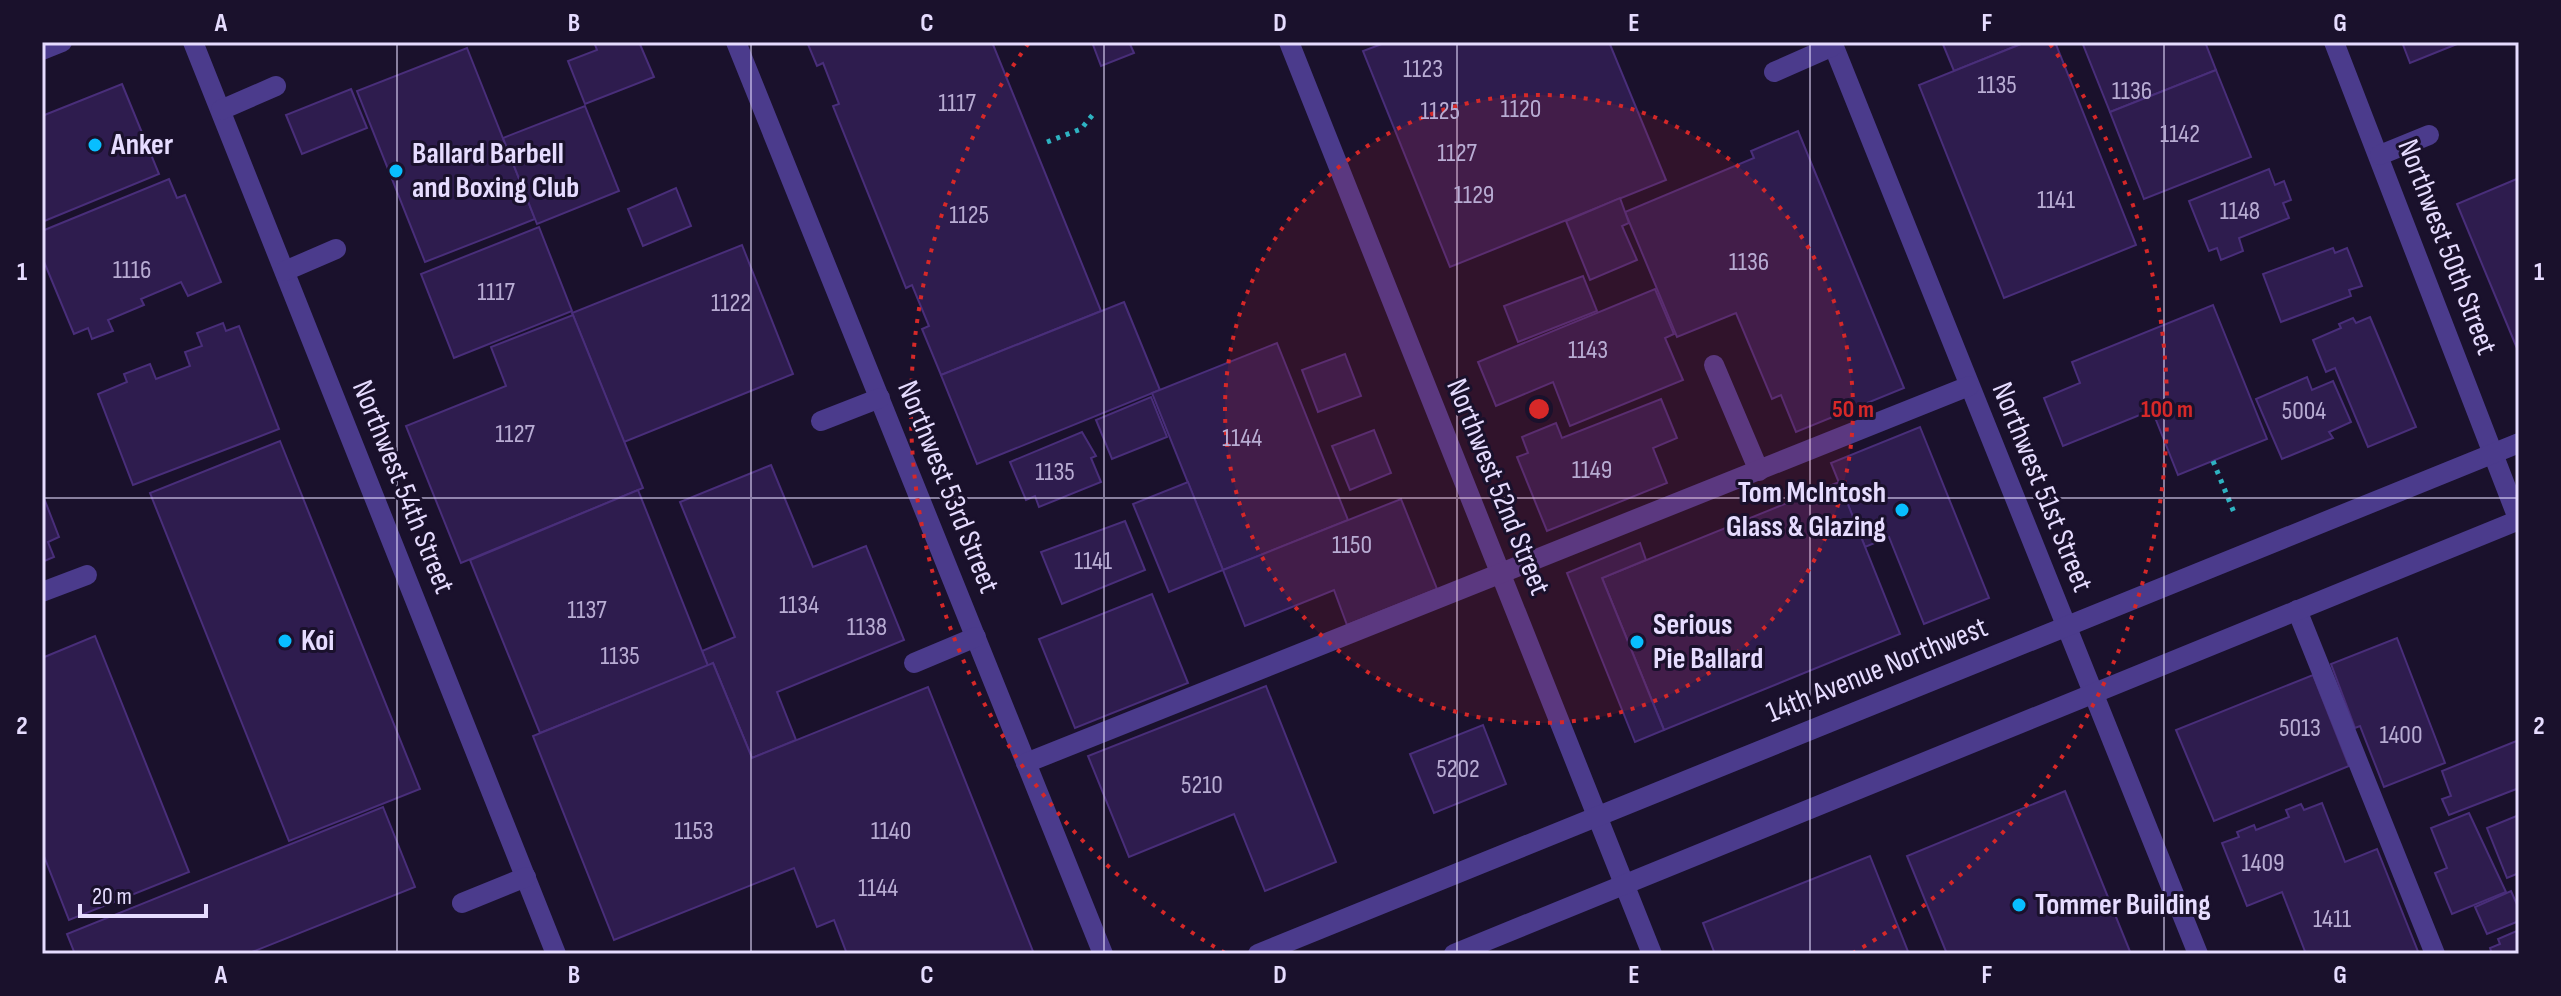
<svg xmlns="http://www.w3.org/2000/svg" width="2561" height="996" font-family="'Sofia Sans Condensed',sans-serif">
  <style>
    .building { fill: #2e1c4e; stroke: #492e7a; stroke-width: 2 }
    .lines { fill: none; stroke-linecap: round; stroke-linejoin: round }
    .path { stroke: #2eb3c2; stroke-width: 5; stroke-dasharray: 4 6; stroke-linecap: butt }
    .minor { stroke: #4b3b8c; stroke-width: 20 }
    .grid { fill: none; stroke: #e6dcff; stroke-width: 2; stroke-opacity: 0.55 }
    .ring { fill: none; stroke: #d62828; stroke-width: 4; stroke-dasharray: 4 8 }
    .poi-dot { fill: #08beff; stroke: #1a112c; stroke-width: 3 }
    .labels { text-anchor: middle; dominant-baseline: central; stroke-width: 6; stroke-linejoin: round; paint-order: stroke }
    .number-label { font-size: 26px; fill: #b8acd3 }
    .poi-label { font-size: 30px; font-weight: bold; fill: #e6dcff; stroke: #1a112c; text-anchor: start }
    .street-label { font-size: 30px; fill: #e6dcff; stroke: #1a112c }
    .centre { fill: #d62828; stroke: #1a112c; stroke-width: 4 }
    .ring-label { font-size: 24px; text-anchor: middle; font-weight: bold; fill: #d62828; stroke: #1a112c; stroke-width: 6; stroke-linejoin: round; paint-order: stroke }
    .neatline { fill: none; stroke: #e6dcff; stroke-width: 3 }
    .grid-label { font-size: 26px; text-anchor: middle; font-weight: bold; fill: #e6dcff }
  </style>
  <rect width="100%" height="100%" fill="#1a112c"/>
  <g class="building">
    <polygon points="594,42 639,42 654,77 585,104 568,61 597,50"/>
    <polygon points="807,42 992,42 1101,311 941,375 922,329 929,326 912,285 906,288 833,106 839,104 823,63 817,66"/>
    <polygon points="1092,42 1129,42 1134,53 1101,66"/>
    <polygon points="1387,42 1609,42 1666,180 1450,267 1363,51"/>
    <polygon points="1942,42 2026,42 1954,71"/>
    <polygon points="2026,42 2055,42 2136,245 2004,298 1919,85"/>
    <polygon points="2082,42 2205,42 2216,70 2110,112"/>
    <polygon points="2402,42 2462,42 2410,63"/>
    <polygon points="467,48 535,219 425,262 357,91"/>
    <polygon points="2216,70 2251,157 2144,199 2110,112"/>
    <polygon points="122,84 159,174 42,222 42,116"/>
    <polygon points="351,89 367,128 302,154 286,115"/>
    <polygon points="585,106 619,191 537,224 503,138"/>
    <polygon points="1798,131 1904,388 1796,432 1781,395 1772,399 1736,313 1677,337 1625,212 1754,158 1751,151"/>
    <polygon points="2269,169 2275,185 2284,181 2291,200 2283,203 2289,218 2239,238 2243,251 2221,260 2217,248 2209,251 2189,201"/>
    <polygon points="2519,178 2519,353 2457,204"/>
    <polygon points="169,179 177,198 185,195 221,282 188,296 181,282 141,299 144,305 108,320 113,331 92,339 88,328 74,334 42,257 42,231"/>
    <polygon points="676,188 691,226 643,246 628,209"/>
    <polygon points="1620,198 1629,223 1622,226 1637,260 1590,280 1566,221"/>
    <polygon points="539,227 572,311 454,358 421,274"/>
    <polygon points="742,245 793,374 624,442 572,313"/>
    <polygon points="2333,248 2335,253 2347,248 2362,286 2349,290 2351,296 2281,322 2263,274"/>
    <polygon points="1583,276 1597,311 1518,342 1504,306"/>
    <polygon points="1655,289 1674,334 1665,338 1683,380 1570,426 1553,382 1496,406 1478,362"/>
    <polygon points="1124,302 1160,390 977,464 941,375"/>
    <polygon points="2213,305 2267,439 2178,475 2152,410 2063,446 2044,398 2080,383 2072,362"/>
    <polygon points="573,315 643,488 461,563 406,426 506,386 491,347"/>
    <polygon points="2370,317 2416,427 2368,447 2335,368 2326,372 2313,340 2341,328 2339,324 2353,318 2356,323"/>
    <polygon points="223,323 226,331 239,326 279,429 133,485 98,394 127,382 124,374 150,364 156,379 190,366 185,352 202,346 197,333"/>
    <polygon points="1277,343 1348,520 1223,570 1152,393"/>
    <polygon points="1345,354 1361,396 1318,412 1302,370"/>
    <polygon points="2307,377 2312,390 2333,381 2351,422 2329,432 2333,438 2282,459 2256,399"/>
    <polygon points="1151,397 1167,437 1112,459 1096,420"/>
    <polygon points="1661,399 1677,438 1653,448 1667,483 1547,531 1517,457 1528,453 1522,437 1556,423 1562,438"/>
    <polygon points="1920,427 1989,598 1924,624 1889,537 1865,547 1831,463"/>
    <polygon points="1374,430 1391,473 1350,490 1332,446"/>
    <polygon points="1082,432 1096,456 1091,458 1101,482 1039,507 1035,496 1026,500 1010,462"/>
    <polygon points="280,441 420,789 289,841 150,493"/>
    <polygon points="771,465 813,567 866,546 904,640 777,692 796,740 752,758 713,663 708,666 702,651 735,637 680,502"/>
    <polygon points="1188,482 1223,570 1169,592 1133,504"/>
    <polygon points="1839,482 1900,634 1664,730 1602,578"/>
    <polygon points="638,490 708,666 540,733 470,560"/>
    <polygon points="42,493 59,537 48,542 54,557 42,562"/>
    <polygon points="1401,499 1437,589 1347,625 1334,590 1245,626 1223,570"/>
    <polygon points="1125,521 1145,570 1062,604 1041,552"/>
    <polygon points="1640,543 1646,560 1602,578 1664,730 1635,742 1567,573"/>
    <polygon points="1152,594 1188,683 1075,728 1039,639"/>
    <polygon points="95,636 189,872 69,920 42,851 42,658"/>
    <polygon points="2397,638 2445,763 2384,787 2360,726 2355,728 2331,664"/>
    <polygon points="713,663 752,758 928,687 1034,954 847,954 834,920 817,927 794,868 614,940 533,736"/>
    <polygon points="2313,675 2349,766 2214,821 2176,730"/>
    <polygon points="1266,686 1336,862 1265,891 1234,814 1129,857 1088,756"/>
    <polygon points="1483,725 1506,784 1434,813 1410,754"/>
    <polygon points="2519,740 2519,788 2449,815 2442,799 2451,796 2442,771"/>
    <polygon points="2065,791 2131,954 1947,954 1907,856"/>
    <polygon points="2322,803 2345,862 2377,849 2419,954 2306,954 2282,892 2247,906 2222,843 2239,837 2237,832 2254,825 2256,830 2289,817 2286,810 2301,804 2304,810"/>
    <polygon points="383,807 415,887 247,954 75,954 67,934"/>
    <polygon points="2469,813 2506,892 2452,914 2435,873 2447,868 2431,828"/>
    <polygon points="2519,815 2519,873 2507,878 2487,828"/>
    <polygon points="1870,856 1909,954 1715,954 1703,923"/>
    <polygon points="2511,891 2519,909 2519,921 2487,934 2475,907"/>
    <polygon points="2519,930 2519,954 2492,954 2490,948 2500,944 2498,939"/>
  </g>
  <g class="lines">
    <g class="path">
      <polyline points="1047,142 1081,129 1095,112"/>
      <polyline points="2213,461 2235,515"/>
    </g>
    <g class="minor">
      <polyline points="193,42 556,954"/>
      <polyline points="736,42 1103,954"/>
      <polyline points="1289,42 1652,954"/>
      <polyline points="1832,42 2198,954"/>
      <polyline points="2334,42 2519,521"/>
      <polyline points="42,50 62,42"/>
      <polyline points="1774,72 1833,46"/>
      <polyline points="221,110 276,86"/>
      <polyline points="2380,155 2429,135"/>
      <polyline points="285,271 336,249"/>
      <polyline points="1714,365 1759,471"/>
      <polyline points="821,421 880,398"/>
      <polyline points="42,592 87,575"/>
      <polyline points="2297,610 2435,954"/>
      <polyline points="914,663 976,637"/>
      <polyline points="1026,763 1969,386"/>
      <polyline points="462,903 526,877"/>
      <polyline points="1258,954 2519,443"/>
      <polyline points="1454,954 2519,520"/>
    </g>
  </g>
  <path class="grid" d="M397,42V954M751,42V954M1104,42V954M1457,42V954M1810,42V954M2164,42V954M42,498H2519"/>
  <circle cx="1539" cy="409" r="314" fill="#d62828" fill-opacity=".12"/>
  <g class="ring">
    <circle cx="1539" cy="409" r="314"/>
    <path d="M1225 953A628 628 0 0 1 1028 44M2050 44A628 628 0 0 1 1853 953"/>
  </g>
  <g class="poi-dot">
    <circle cx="95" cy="145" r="8"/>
    <circle cx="396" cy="171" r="8"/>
    <circle cx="1902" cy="510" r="8"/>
    <circle cx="285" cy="641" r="8"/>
    <circle cx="1637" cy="642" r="8"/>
    <circle cx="2019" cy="905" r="8"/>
  </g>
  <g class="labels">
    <g class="number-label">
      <text x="1423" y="69">1123</text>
      <text x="1997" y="85">1135</text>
      <text x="2132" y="91">1136</text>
      <text x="957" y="103">1117</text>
      <text x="1521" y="109">1120</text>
      <text x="1440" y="111">1125</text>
      <text x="2180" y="134">1142</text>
      <text x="1457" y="153">1127</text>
      <text x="1474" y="195">1129</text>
      <text x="2056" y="200">1141</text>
      <text x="2240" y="211">1148</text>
      <text x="969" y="215">1125</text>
      <text x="1749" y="262">1136</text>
      <text x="132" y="270">1116</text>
      <text x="496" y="292">1117</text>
      <text x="731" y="303">1122</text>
      <text x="1588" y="350">1143</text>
      <text x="2304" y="411">5004</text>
      <text x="515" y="434">1127</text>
      <text x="1242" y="438">1144</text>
      <text x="1592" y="470">1149</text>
      <text x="1055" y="472">1135</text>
      <text x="1352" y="545">1150</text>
      <text x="1093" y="561">1141</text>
      <text x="799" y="605">1134</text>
      <text x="587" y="610">1137</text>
      <text x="867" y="627">1138</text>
      <text x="620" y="656">1135</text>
      <text x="2300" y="728">5013</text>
      <text x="2401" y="735">1400</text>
      <text x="1458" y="769">5202</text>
      <text x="1202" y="785">5210</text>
      <text x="694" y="831">1153</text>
      <text x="891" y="831">1140</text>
      <text x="2263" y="863">1409</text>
      <text x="878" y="888">1144</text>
      <text x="2332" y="919">1411</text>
    </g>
    <g class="poi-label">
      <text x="111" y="145">Anker</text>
      <text x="412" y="154">Ballard Barbell<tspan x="412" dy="34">and Boxing Club</tspan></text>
      <text x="1886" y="493" text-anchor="end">Tom McIntosh<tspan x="1886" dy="34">Glass &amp; Glazing</tspan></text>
      <text x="1653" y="625">Serious<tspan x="1653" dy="34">Pie Ballard</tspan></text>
      <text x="301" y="641">Koi</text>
      <text x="2035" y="905">Tommer Building</text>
    </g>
    <g class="street-label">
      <text transform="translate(2447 247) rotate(69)">Northwest 50th Street</text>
      <text transform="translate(403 487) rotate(68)">Northwest 54th Street</text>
      <text transform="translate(948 487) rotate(68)">Northwest 53rd Street</text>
      <text transform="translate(1498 487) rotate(68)">Northwest 52nd Street</text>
      <text transform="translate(2042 487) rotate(68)">Northwest 51st Street</text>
      <text transform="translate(1877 670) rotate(-22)">14th Avenue Northwest</text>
    </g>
  </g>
  <circle cx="1539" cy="409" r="12" class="centre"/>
  <g class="ring-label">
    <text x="1853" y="417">50 m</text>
    <text x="2167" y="417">100 m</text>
  </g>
  <rect width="2561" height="996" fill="none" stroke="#1a112c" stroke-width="88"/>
  <path d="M80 904v12h126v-12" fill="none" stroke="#e6dcff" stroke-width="4"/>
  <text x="92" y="904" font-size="24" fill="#e6dcff" stroke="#1a112c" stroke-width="6" paint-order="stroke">20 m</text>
  <rect x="44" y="44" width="2473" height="908" class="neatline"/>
  <g class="grid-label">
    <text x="221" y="31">A</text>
    <text x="574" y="31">B</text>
    <text x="927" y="31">C</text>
    <text x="1280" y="31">D</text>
    <text x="1634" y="31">E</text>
    <text x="1987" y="31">F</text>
    <text x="2340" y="31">G</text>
    <text x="22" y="280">1</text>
    <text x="2539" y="280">1</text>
    <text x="22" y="734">2</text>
    <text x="2539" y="734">2</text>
    <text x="221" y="983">A</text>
    <text x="574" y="983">B</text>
    <text x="927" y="983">C</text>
    <text x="1280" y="983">D</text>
    <text x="1634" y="983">E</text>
    <text x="1987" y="983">F</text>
    <text x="2340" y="983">G</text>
  </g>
</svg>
